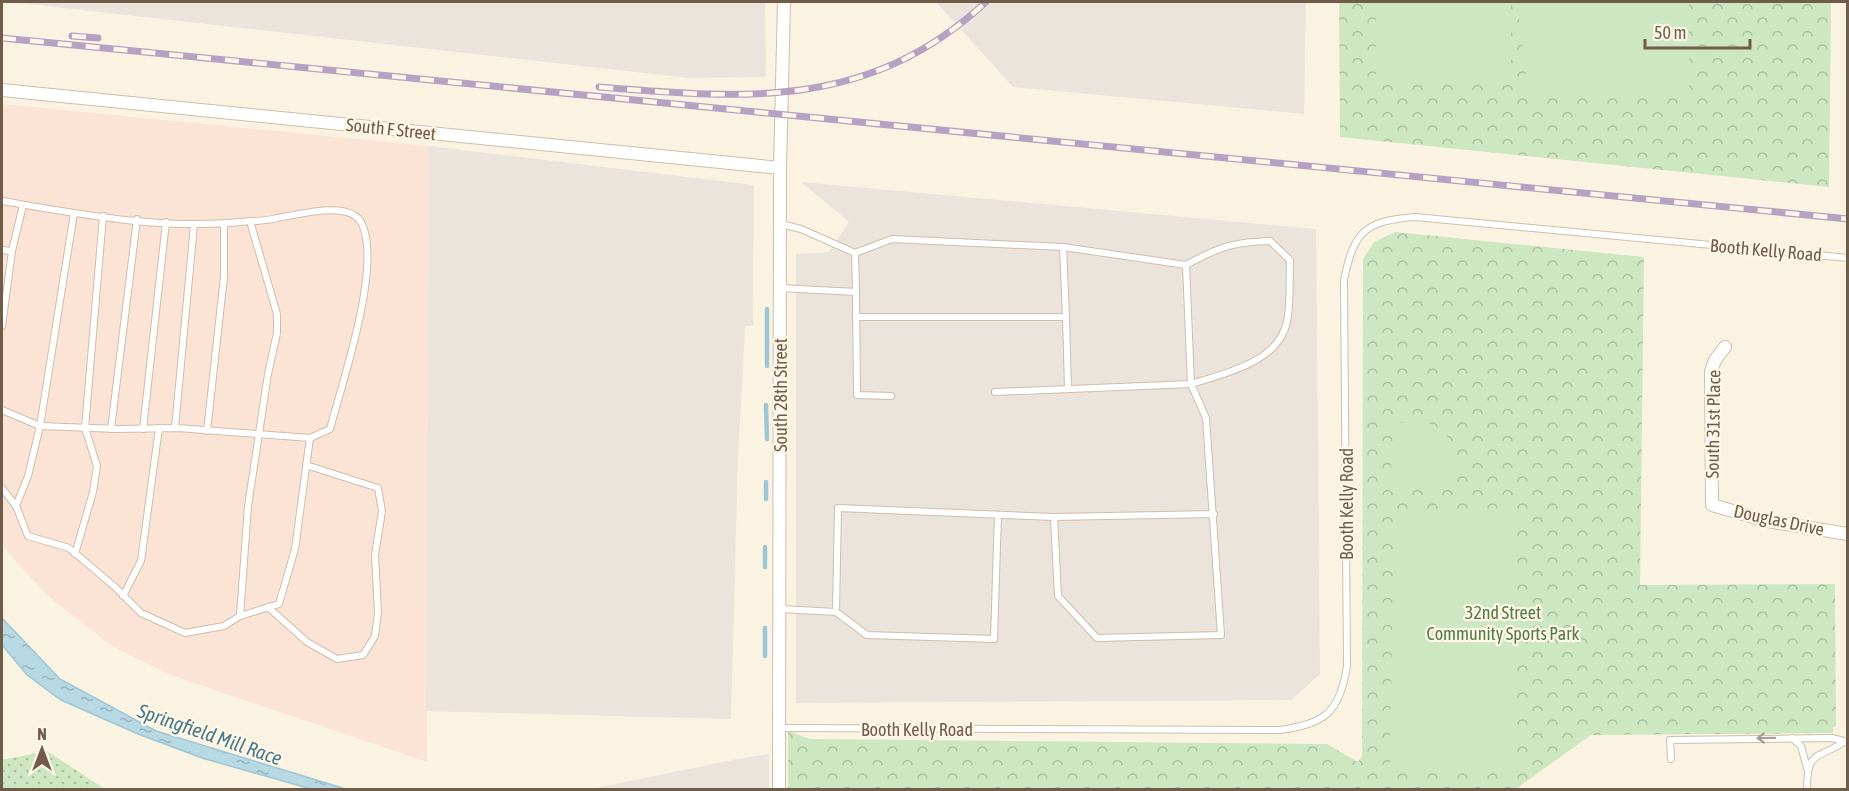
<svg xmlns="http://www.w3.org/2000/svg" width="1849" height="791" font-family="'Asap Condensed',sans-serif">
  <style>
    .commercial { fill: #fbe4d6 }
    .industrial { fill: #eae4dd }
    .grass { fill: url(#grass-dots) }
    .park { fill: url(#park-crowns) }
    .pitch { fill: #cde8c1 }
    .water { fill: url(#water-ripples); stroke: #9ec7d5; stroke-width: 1.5 }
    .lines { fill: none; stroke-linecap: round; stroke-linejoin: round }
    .stream { stroke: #9ec7d5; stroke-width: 4.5 }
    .lane-casing { stroke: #cebeac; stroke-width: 8 }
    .street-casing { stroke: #cebeac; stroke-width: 14 }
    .lane { stroke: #fff; stroke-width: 6 }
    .street { stroke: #fff; stroke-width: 12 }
    .rail-casing { stroke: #b7a1c3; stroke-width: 7 }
    .rail { stroke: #fef7e7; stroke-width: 4.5; stroke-dasharray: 14; stroke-linecap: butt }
    .oneway { stroke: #aa9d92 }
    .labels { text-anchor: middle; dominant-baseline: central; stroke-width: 4.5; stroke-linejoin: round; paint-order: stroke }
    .street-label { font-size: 18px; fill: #715b49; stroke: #fef7e7 }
    .park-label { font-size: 18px; fill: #517c45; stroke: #fef7e7 }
    .water-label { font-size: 20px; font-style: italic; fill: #47798a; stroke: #fef7e7 }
  </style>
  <defs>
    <pattern id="grass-dots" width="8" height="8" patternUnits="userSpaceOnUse" patternTransform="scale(1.5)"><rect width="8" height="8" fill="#cde8c1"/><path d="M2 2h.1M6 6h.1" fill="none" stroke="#abbf9f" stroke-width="1.8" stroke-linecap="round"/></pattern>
    <pattern id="park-crowns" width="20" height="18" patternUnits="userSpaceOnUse" patternTransform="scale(1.5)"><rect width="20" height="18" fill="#cde8c1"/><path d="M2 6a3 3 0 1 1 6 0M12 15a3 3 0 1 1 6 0" fill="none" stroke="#abbf9f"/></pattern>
    <pattern id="water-ripples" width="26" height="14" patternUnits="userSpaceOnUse" patternTransform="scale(1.5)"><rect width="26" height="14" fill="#b7d9e3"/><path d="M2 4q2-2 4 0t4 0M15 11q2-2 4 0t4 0" fill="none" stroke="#99b3ba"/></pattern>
  </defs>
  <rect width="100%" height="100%" fill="#fbf3e2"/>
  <polygon class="commercial" points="2,104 429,146 427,762 171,675 112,646 47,595 2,546"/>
  <g class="industrial">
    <polygon points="10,2 765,2 766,77 689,78"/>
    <polygon points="936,2 1306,2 1304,114 1013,87"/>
    <polygon points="429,146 754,185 753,326 745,326 738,456 731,719 426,711"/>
    <polygon points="801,182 1316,229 1320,674 1291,700 796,703 796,254 829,252 849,222"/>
    <polygon points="769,754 769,789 591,789 737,759"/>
  </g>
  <polygon class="grass" points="47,751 105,789 2,789 2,760"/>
  <g class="park">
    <polygon points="1339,2 1831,2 1829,187 1340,137"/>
    <polygon points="1395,232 1644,257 1640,585 1835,584 1836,727 1833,727 1833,733 1591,735 1516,789 788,790 788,731 810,739 1327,744 1358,762 1362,756 1363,259 1374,242"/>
  </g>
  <g class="pitch">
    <rect x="1376" y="2" width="135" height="82"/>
    <polygon points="1524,2 1689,2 1689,88 1685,92 1528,91 1519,16"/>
    <path d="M1417,420C1446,426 1463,448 1457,479L1449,486L1401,487L1391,492L1387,488V481L1391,479L1393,428L1399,423Z"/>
    <polygon points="1394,511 1516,513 1513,768 1390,767"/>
  </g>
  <polygon class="water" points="2,618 60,679 156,731 346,789 311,789 202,758 138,734 61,700 27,675 2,645"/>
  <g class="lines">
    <g class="stream">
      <polyline points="767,309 767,366"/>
      <polyline points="766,405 767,439"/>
      <polyline points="766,482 766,499"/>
      <polyline points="765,567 765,547"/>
      <polyline points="765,628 765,656"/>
    </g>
    <defs>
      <g id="lane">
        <path d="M2,201C79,214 162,230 241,222C253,221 266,221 277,218C298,215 351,199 362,224C382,267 342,383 330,429L310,438L178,428L118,429L40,426L2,410"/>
        <polyline points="74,213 40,426 28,476 16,506 28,536 69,548 115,587 141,613 185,633 224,626 240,616 279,604 295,549 310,438"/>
        <polyline points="781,224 801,229 855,253 892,239 1063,247 1186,265 1191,384 995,392"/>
        <polyline points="2,250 12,251 23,205"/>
        <polyline points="855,253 856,292"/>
        <path d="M1186,265C1219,247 1233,242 1270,241L1290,260C1289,280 1291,302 1287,321C1280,362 1223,374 1191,384L1206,418L1221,635L1097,638L1058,596L1054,517L1214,514"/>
        <polyline points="780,288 856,292 857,395 891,396"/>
        <polyline points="856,317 1066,317 1063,247"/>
        <polyline points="1066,317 1068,389"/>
        <polyline points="2,326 12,251"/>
        <polyline points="175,428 194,225"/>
        <polyline points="111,429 137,219"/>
        <polyline points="143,429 166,222"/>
        <polyline points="207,431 224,277 224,224"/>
        <polyline points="2,488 16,506"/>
        <polyline points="998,515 994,639 867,635 836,612 838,508 1054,517"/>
        <polyline points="75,554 93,492 97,466 85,428 103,216"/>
        <polyline points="123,596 141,561 159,428"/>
        <polyline points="268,607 307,642 337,659 363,655 375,636 378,612 375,555 382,511 378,488 306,465"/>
        <polyline points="781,609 836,612"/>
        <polyline points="240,616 248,506 268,374 277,333 277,314 250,221"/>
        <path d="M781,728L1280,730C1325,724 1340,712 1347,666L1344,280C1354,231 1365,221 1415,217L1848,258"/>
        <polyline points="1792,738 1801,746 1807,768"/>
        <polyline points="1671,759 1670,740 1832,738 1848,742"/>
        <path d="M1807,790C1807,749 1817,760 1844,742"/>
      </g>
      <g id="street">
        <polyline points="2,90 780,168"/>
        <polyline points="1725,347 1715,360 1711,371 1712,505 1767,521 1848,534"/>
        <polyline points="779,790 780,168 784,2"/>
      </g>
    </defs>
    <use href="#lane" class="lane-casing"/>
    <use href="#street" class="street-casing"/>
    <use href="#lane" class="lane"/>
    <use href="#street" class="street"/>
    <defs>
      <g id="rail">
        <polyline points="72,36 98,38"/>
        <polyline points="2,38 1848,219"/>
        <path d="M599,87C746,99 869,110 986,2"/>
      </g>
    </defs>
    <use href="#rail" class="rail-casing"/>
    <use href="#rail" class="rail"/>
  </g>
  <defs><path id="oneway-shaft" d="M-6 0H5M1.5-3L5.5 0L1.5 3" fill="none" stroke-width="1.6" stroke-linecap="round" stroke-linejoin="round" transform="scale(1.5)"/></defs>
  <use class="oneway" href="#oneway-shaft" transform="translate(1766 738) rotate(179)"/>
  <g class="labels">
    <g class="street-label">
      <text transform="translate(391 129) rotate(6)">South F Street</text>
      <text transform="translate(1766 250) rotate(5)">Booth Kelly Road</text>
      <text transform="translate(780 395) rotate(-90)">South 28th Street</text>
      <text transform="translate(1713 424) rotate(-89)">South 31st Place</text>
      <text transform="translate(1346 504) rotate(-90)">Booth Kelly Road</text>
      <text transform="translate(1779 520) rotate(12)">Douglas Drive</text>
      <text x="917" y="729">Booth Kelly Road</text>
    </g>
    <g class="park-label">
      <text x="1503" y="612">32nd Street<tspan x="1503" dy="21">Community Sports Park</tspan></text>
    </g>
    <g class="water-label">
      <text transform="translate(210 734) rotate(19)">Springfield Mill Race</text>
    </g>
  </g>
  <rect width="1849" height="791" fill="none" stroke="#715b49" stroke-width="6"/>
  <g transform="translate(42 749)" stroke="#fef7e7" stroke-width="4.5" paint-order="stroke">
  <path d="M0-4.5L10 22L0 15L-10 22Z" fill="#715b49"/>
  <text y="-9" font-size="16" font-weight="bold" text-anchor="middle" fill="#715b49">N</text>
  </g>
  <path d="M1645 39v9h105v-9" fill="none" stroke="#715b49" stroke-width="3"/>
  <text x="1654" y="39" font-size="18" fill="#715b49" stroke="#fef7e7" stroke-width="4.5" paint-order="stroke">50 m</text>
</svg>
